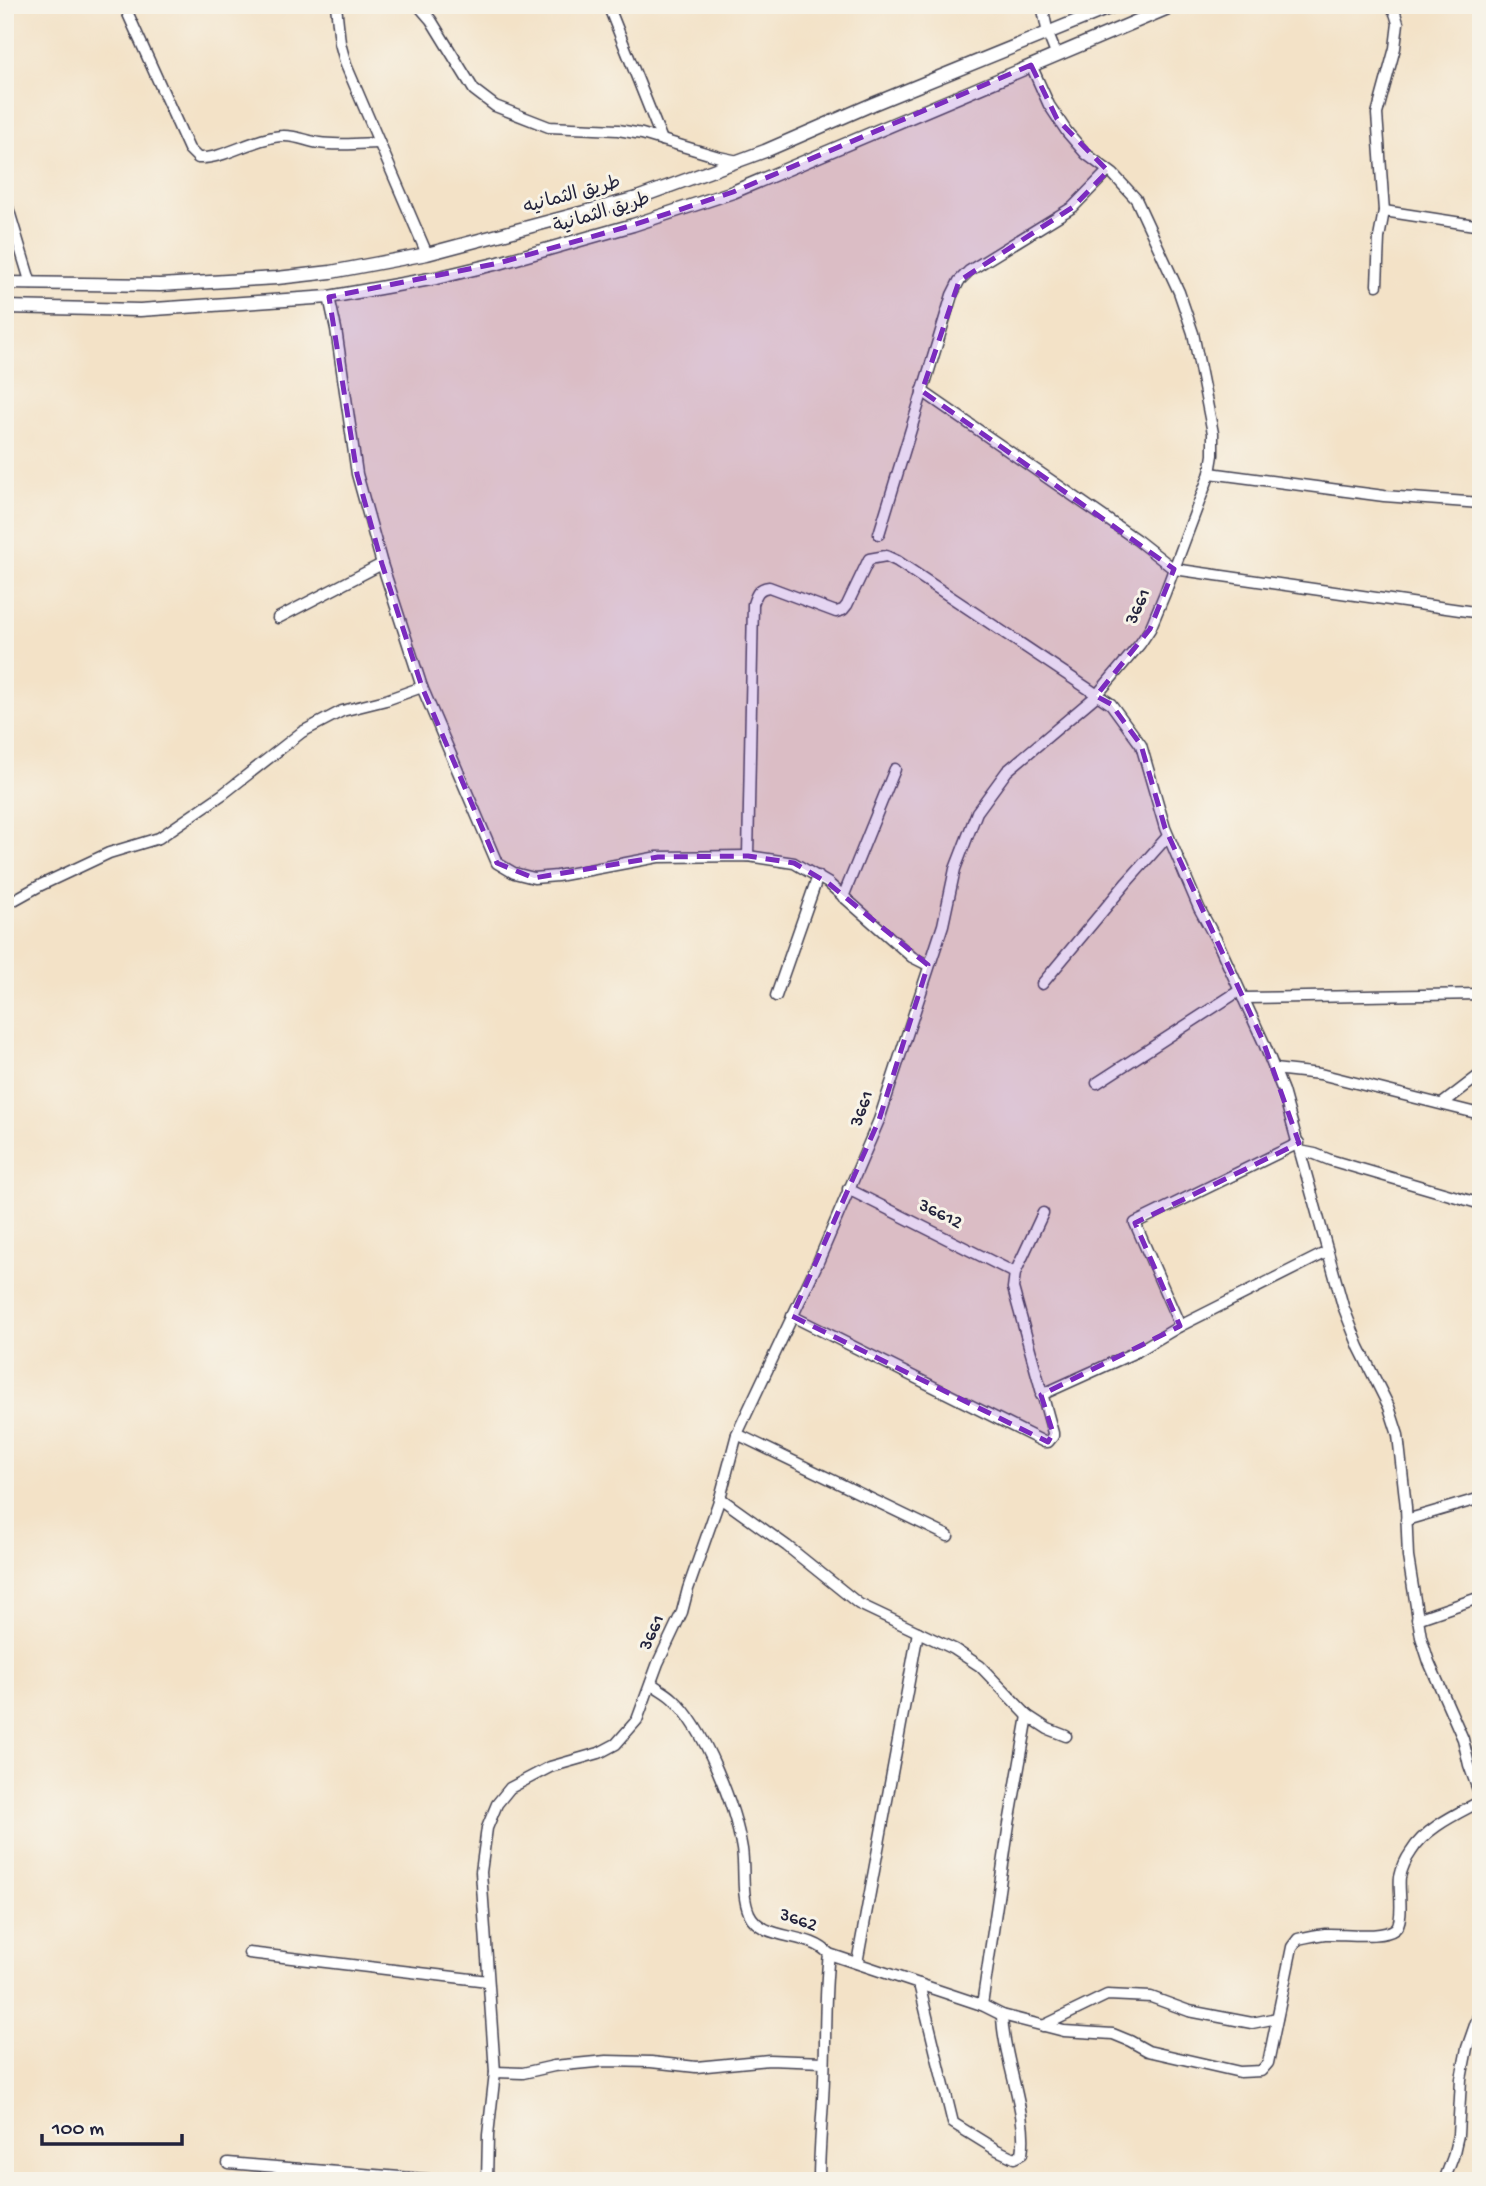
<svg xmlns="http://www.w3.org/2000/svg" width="1486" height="2186" font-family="'Gochi Hand','Playpen Sans Arabic',sans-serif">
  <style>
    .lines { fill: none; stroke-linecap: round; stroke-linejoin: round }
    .minor-casing { stroke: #413f50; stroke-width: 13 }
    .tertiary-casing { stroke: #413f50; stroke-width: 15 }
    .minor { stroke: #fff; stroke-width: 10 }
    .tertiary { stroke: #fff; stroke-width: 12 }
    .marked { fill: #7b2cbf; fill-opacity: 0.2; stroke: #7b2cbf; stroke-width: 5; stroke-dasharray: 14 9; stroke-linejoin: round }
    .labels { text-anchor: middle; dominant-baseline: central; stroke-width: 6; stroke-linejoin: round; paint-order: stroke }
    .street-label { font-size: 19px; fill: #22223b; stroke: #f7f3e8 }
  </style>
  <rect width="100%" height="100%" fill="#f7f3e8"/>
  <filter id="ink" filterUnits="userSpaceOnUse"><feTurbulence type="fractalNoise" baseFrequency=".0143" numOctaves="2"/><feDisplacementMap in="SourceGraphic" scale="14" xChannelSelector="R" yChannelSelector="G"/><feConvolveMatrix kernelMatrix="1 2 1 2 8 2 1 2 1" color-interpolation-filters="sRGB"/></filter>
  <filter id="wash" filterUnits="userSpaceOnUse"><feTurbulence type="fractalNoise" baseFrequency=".00686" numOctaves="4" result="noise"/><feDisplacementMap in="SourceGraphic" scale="28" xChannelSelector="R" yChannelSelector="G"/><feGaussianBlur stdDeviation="1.57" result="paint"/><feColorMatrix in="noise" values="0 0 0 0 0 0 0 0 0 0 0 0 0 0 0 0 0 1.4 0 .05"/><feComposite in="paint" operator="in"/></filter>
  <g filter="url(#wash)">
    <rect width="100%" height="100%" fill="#f3e2c7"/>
  </g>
  <g filter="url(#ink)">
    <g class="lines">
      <defs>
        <g id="minor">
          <path d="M124,5L189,149L198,158C223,160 255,137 282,136C296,135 306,141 319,143C338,146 359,143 379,143"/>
          <polyline points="336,5 340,43 346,65 427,254"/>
          <polyline points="418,5 431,20 474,90 495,106 549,127 618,130 642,134 719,157 738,161"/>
          <polyline points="608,5 662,140"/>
          <polyline points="1042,5 1048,34 1056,54"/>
          <polyline points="5,198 31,284"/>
          <polyline points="1384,211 1481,226"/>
          <polyline points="1377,285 1379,238 1384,211 1377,114 1395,48 1398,23 1395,13 1389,5"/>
          <polyline points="329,297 336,329 357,474 382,564 422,687 497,863 514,873 534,878 557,876 658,857 748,856 794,863 828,883 912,957 928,965"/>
          <polyline points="922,391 1137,540 1174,569 1481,613"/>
          <polyline points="1210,473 1384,496 1481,503"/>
          <polyline points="879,534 952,295 959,281 969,271 1073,207 1108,171"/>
          <polyline points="278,618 382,564"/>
          <path d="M748,856L753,604C756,595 758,588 769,587L836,612L843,610L847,605L869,559L886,556L897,561L1111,704L1141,745L1165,828L1199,908L1218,943L1263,1041L1283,1091L1343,1306L1359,1347L1389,1407L1398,1435L1406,1507L1408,1557L1421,1637L1429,1662L1463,1739L1469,1765L1481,1798"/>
          <polyline points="843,897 895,769"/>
          <polyline points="5,905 41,885 109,853 159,838 223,794 302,732 342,711 386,700 422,687"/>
          <polyline points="1042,984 1127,882 1168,836"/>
          <polyline points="776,996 818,876"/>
          <polyline points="1243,998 1481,994"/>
          <polyline points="1274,1069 1320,1074 1476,1113"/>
          <polyline points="1097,1083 1239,991"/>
          <polyline points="1442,1104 1481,1074"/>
          <polyline points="1300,1151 1315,1154 1330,1160 1481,1204"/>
          <polyline points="848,1189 1015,1273"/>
          <polyline points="792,1316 1044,1442 1048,1442 1053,1436 1053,1433 1013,1288 1015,1273 1043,1213"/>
          <polyline points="1180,1326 1135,1223 1299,1143"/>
          <polyline points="1041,1395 1138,1351 1180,1326 1327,1252"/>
          <polyline points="737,1434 948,1536"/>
          <polyline points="720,1498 787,1546 859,1604 954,1649 980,1666 1028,1716 1048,1729 1066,1736"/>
          <polyline points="1406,1520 1481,1498"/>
          <polyline points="1417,1619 1481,1597"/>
          <path d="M651,1683C658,1689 667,1693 673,1699C705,1728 735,1807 742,1849C745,1869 741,1894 749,1913C762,1942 809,1931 829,1954C824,1995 826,2036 824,2078C823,2112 819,2146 819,2181"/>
          <polyline points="249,1953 488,1981"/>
          <path d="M829,1954L982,2005L1002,2015L1064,2031L1113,2034L1130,2041L1148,2051L1240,2072L1261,2071L1268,2063L1292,1947L1298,1939C1307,1937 1316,1935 1325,1934C1342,1933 1382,1939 1395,1929C1405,1921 1398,1889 1400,1877C1402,1868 1406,1859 1411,1852C1425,1828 1457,1814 1481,1801"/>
          <polyline points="857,1963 918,1632"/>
          <path d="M919,1984L953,2123L995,2149L1014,2158L1022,2154C1029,2114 1003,2059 1002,2015"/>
          <polyline points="982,2005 1009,1824 1028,1716"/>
          <polyline points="1043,2026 1107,1995 1151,1997 1189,2011 1252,2023 1277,2018"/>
          <polyline points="495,2072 523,2073 554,2066 606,2061 651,2062 696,2067 769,2060 824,2062"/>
          <polyline points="228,2163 449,2181"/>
          <polyline points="487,2181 488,2135 495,2072 481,1872 487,1828 497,1804 510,1788 550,1767 599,1753 616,1744 637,1720 658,1663 682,1612 688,1589 720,1498 737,1434 818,1262 879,1120 943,925 955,869 977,812 1007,771 1096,696 1140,644 1150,629 1165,593 1210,473 1213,455 1213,433 1193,333 1179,292 1136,199 1113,174 1086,154 1067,132 1049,105 1031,65"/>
          <polyline points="1444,2181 1453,2157 1458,2135 1461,2079 1467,2048 1481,2008"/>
        </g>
        <g id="tertiary">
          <polyline points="5,283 160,285 277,278 331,272 427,254 637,198 765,151 873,104 1116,5"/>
          <polyline points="5,307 140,310 329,297 436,278 499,263 633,225 733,192 1175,5"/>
        </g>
      </defs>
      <use href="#minor" class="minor-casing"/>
      <use href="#tertiary" class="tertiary-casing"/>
      <use href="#minor" class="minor"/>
      <use href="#tertiary" class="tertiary"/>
    </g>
  </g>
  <path class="marked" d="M1031,65L1057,119L1108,171L1073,207L959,281L922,391L1174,569L1150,629L1096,696L1111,704L1141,745L1165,828L1263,1041L1299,1143L1135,1223L1180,1326L1041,1395L1053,1433L1048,1442L792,1316L879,1120L928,965L828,883L794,863L748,856L658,857L534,878L497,863L422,687L382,564L357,474L329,297L499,263L633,225L733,192Z"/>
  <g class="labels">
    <g class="street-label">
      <text transform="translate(572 196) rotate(-15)">طريق الثمانيه</text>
      <text transform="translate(602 214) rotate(-17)">طريق الثمانية</text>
      <text transform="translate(1139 607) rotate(-65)">3661</text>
      <text transform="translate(863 1109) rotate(-69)">3661</text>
      <text transform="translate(940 1215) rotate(26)">36612</text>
      <text transform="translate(653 1633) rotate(-65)">3661</text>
      <text transform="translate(798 1921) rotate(19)">3662</text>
    </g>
  </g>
  <rect width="1486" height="2186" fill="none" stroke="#f7f3e8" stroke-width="28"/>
  <path d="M42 2134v10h140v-10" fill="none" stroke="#22223b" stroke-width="3.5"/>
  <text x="52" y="2134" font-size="21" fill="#22223b" stroke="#f7f3e8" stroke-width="5" paint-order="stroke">100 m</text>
</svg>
